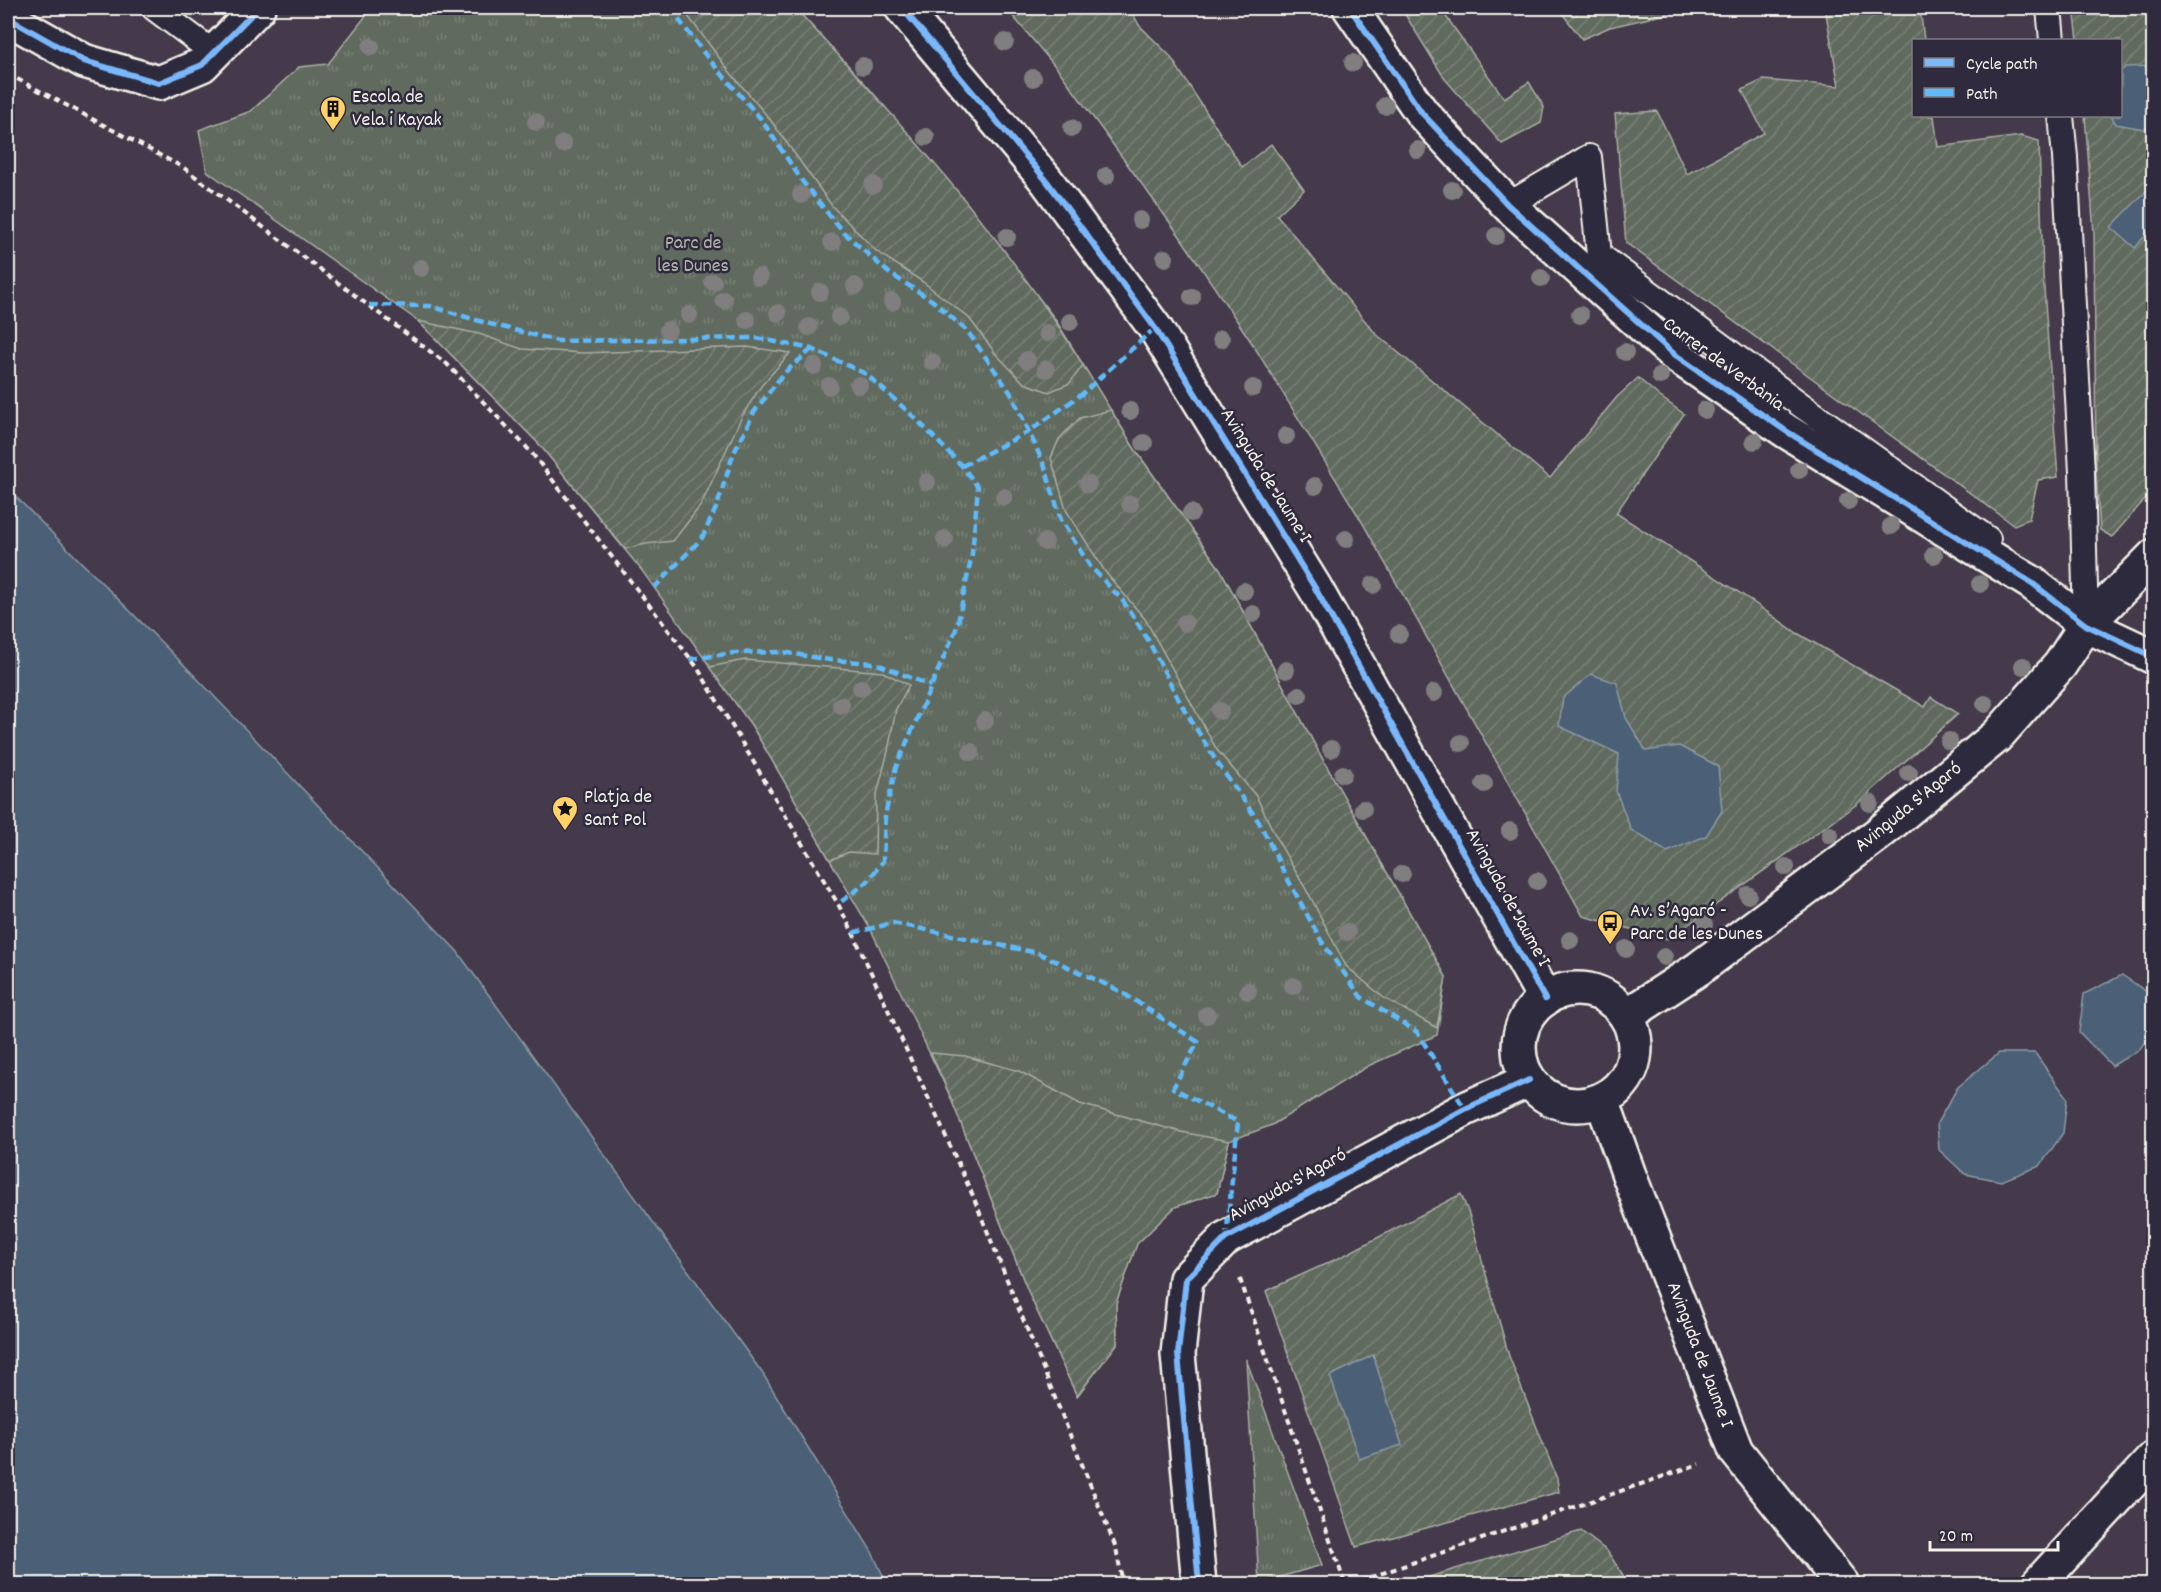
<svg xmlns="http://www.w3.org/2000/svg" width="2161" height="1592" font-family="Dekko,sans-serif">
  <style>
    .park { fill: url(#park-tufts); stroke: #aaaea4; stroke-width: 1.5 }
    .garden { fill: url(#garden-furrows); stroke: #aaaea4; stroke-width: 1.5 }
    .water { fill: #4b6076; stroke: #8f9aa4; stroke-width: 1.5 }
    .lines { fill: none; stroke-linecap: round; stroke-linejoin: round }
    .service-casing { stroke: #f4f1e8; stroke-width: 28 }
    .minor-casing { stroke: #f4f1e8; stroke-width: 38 }
    .path { stroke: #f4f1e8; stroke-width: 4; stroke-dasharray: 6 4.5; stroke-linecap: butt }
    .service { stroke: #2f2a3d; stroke-width: 24 }
    .minor { stroke: #2f2a3d; stroke-width: 33 }
    .quiet { stroke: #60bafa; stroke-width: 4.5; stroke-dasharray: 9 4.5; stroke-linecap: butt }
    .cycleway-casing { stroke: #2f2a3d; stroke-width: 10 }
    .cycleway { stroke: #7ab7fb; stroke-width: 6 }
    .tree { fill: #807e7f }
    .labels { text-anchor: middle; dominant-baseline: central; stroke-width: 5; stroke-linejoin: round; paint-order: stroke }
    .poi-label { font-size: 20px; fill: #f4f1e8; stroke: #2f2a3d; text-anchor: start }
    .park-label { font-size: 20px; fill: #b2b5aa; stroke: #2f2a3d }
    .street-label { font-size: 20px; fill: #f4f1e8; stroke: #2f2a3d }
  </style>
  <defs>
    <pattern id="park-tufts" width="24" height="20" patternUnits="userSpaceOnUse" patternTransform="scale(1.5)"><rect width="24" height="20" fill="#616b5f"/><path d="M3 7l-1-3M5 7V3M7 7l1-3M15 17l-1-3M17 17v-4M19 17l1-3" fill="none" stroke="#788176"/></pattern>
    <pattern id="garden-furrows" width="10" height="10" patternUnits="userSpaceOnUse" patternTransform="scale(1.5)"><rect width="10" height="10" fill="#616b5f"/><path d="M-1 1l2-2M0 10L10 0M9 11l2-2" fill="none" stroke="#788176"/></pattern>
  </defs>
  <rect width="100%" height="100%" fill="#443a4b"/>
  <filter id="ink" filterUnits="userSpaceOnUse"><feTurbulence type="fractalNoise" baseFrequency=".0167" numOctaves="2"/><feDisplacementMap in="SourceGraphic" scale="12" xChannelSelector="R" yChannelSelector="G"/><feConvolveMatrix kernelMatrix="1 2 1 2 8 2 1 2 1" color-interpolation-filters="sRGB"/></filter>
  <g filter="url(#ink)">
    <g class="park">
      <polygon points="372,8 795,8 868,87 971,209 1055,319 1134,448 1220,569 1322,758 1446,977 1437,1035 1368,1066 1272,1125 1229,1141 1217,1193 1175,1207 1137,1243 1116,1303 1117,1344 1077,1396 1030,1296 950,1096 872,932 752,726 643,572 539,444 418,321 207,171 199,130 251,111 299,67 328,64"/>
      <polygon points="1246,1359 1322,1565 1259,1583"/>
    </g>
    <g class="garden">
      <path d="M682,8H795C897,118 1005,237 1083,365L1070,383L1049,392L1024,383L996,354L969,318L923,282L876,251L832,206L769,118L729,71Z"/>
      <polygon points="1006,8 1130,8 1139,25 1170,56 1242,167 1271,144 1304,190 1277,215 1376,334 1550,478 1617,397 1638,378 1659,396 1684,414 1616,513 1743,595 1797,633 1925,707 1931,697 1958,714 1857,804 1668,939 1583,916 1362,522 1252,343 1179,235 1060,72"/>
      <polygon points="1401,8 1440,8 1504,98 1529,82 1544,107 1541,123 1502,144 1445,79"/>
      <polygon points="1558,8 1693,8 1610,27 1582,39"/>
      <polygon points="1825,8 1920,8 1924,40 1914,40 1914,116 1934,116 1938,147 2021,136 2039,141 2043,275 2058,477 2038,480 2029,519 2014,525 1626,243 1615,114 1657,111 1687,174 1764,133 1742,90 1763,80 1839,86"/>
      <polygon points="2074,8 2153,8 2153,490 2112,537 2100,530 2096,476 2094,233 2085,116 2120,116 2120,40 2078,40"/>
      <polygon points="418,321 479,334 522,349 583,353 747,347 790,353 761,386 742,416 701,505 673,541 646,544 625,549 539,444"/>
      <polygon points="1111,410 1134,448 1220,569 1322,758 1446,977 1437,1028 1384,998 1346,966 1311,898 1279,843 1256,796 1217,750 1145,619 1106,573 1066,510 1051,458 1059,439 1080,418"/>
      <polygon points="745,660 883,672 909,685 896,709 888,751 876,798 875,854 849,852 830,860 752,726 709,667"/>
      <polygon points="931,1053 965,1056 1019,1071 1080,1104 1181,1132 1229,1141 1217,1193 1175,1207 1137,1244 1116,1303 1117,1344 1077,1396 1030,1296 950,1096"/>
      <polygon points="1461,1194 1469,1214 1509,1356 1557,1479 1559,1492 1356,1547 1266,1291 1341,1257"/>
      <polygon points="1581,1531 1607,1551 1629,1584 1406,1584"/>
    </g>
    <g class="water">
      <polygon points="2149,66 2153,70 2153,124 2144,129 2116,124 2111,116 2120,116 2121,71 2126,67"/>
      <polygon points="2153,184 2153,226 2135,248 2111,227"/>
      <polygon points="8,489 192,673 457,951 763,1374 872,1552 887,1584 8,1584"/>
      <polygon points="1591,674 1617,683 1626,718 1646,751 1679,746 1718,766 1722,811 1706,836 1667,852 1631,830 1616,791 1619,754 1559,726 1563,698"/>
      <polygon points="2122,975 2147,992 2153,1008 2153,1029 2140,1049 2112,1066 2079,1032 2084,994"/>
      <polygon points="1999,1053 2035,1053 2067,1098 2063,1133 2040,1166 2001,1181 1965,1174 1939,1150 1937,1123 1958,1087"/>
      <polygon points="1373,1355 1402,1445 1359,1459 1330,1376"/>
    </g>
    <g class="lines">
      <defs>
        <g id="service">
          <polyline points="154,8 214,53"/>
          <polyline points="2049,8 2052,40"/>
          <polyline points="2061,116 2065,157 2082,472 2086,625"/>
          <polyline points="1508,205 1589,157 1599,255 1801,405 1988,539"/>
        </g>
        <g id="minor">
          <polyline points="902,8 1046,180 1155,328 1315,588 1545,999"/>
          <polyline points="1350,8 1422,113 1508,205 1674,354 1786,431 2032,583 2086,625 2154,657"/>
          <polyline points="8,18 84,61 159,83 202,65 258,8"/>
          <circle cx="1577" cy="1047" r="58"/>
          <polyline points="1626,1016 1698,969 1877,835 1997,736 2060,665 2086,625 2154,556"/>
          <polyline points="1602,1100 1629,1175 1736,1451 1842,1584"/>
          <polyline points="1199,1584 1178,1354 1186,1279 1226,1238 1465,1109 1529,1080"/>
          <polyline points="2038,1584 2154,1458"/>
        </g>
      </defs>
      <use href="#service" class="service-casing"/>
      <use href="#minor" class="minor-casing"/>
      <g class="path">
        <polyline points="8,74 184,168 447,364 531,452 697,667 838,904 853,933 973,1196 1116,1548 1123,1584"/>
        <polyline points="1240,1279 1345,1584"/>
        <polyline points="1351,1584 1699,1464"/>
      </g>
      <use href="#service" class="service"/>
      <use href="#minor" class="minor"/>
      <g class="quiet">
        <polyline points="670,8 707,57 761,119 802,181 842,231 889,273 933,301 968,332 1012,395 1045,467 1061,520 1090,566 1123,601 1147,638 1181,704 1218,764 1259,822 1286,876 1322,942 1361,997 1417,1032 1465,1109"/>
        <polyline points="369,305 430,306 486,323 558,341 756,338 812,349 866,374 914,417 962,466 978,487 972,554 957,627 896,767 885,816 883,861 867,882 838,904"/>
        <polyline points="962,466 1028,432 1082,394 1155,328"/>
        <polyline points="654,588 702,538 717,506 733,455 754,412 784,373 812,349"/>
        <polyline points="690,659 734,653 782,652 830,660 875,663 931,686"/>
        <polyline points="853,933 893,923 1038,953 1120,991 1198,1042 1173,1088 1238,1122 1226,1238"/>
      </g>
      <defs>
        <g id="cycleway">
          <polyline points="902,8 1046,180 1155,328 1315,588 1545,999"/>
          <polyline points="1350,8 1422,113 1508,205 1674,354 1786,431 2032,583 2086,625 2154,657"/>
          <polyline points="8,18 84,61 159,83 202,65 258,8"/>
          <polyline points="1199,1584 1178,1354 1186,1279 1226,1238 1465,1109 1529,1080"/>
        </g>
      </defs>
      <use href="#cycleway" class="cycleway-casing"/>
      <use href="#cycleway" class="cycleway"/>
    </g>
    <g class="tree">
      <circle cx="1005" cy="42" r="9"/>
      <circle cx="371" cy="47" r="9"/>
      <circle cx="1353" cy="63" r="9"/>
      <circle cx="863" cy="66" r="9"/>
      <circle cx="1033" cy="78" r="9"/>
      <circle cx="1385" cy="106" r="9"/>
      <circle cx="536" cy="122" r="9"/>
      <circle cx="1072" cy="128" r="9"/>
      <circle cx="926" cy="137" r="9"/>
      <circle cx="563" cy="144" r="9"/>
      <circle cx="1418" cy="150" r="9"/>
      <circle cx="1106" cy="176" r="9"/>
      <circle cx="873" cy="185" r="9"/>
      <circle cx="1452" cy="190" r="9"/>
      <circle cx="801" cy="195" r="9"/>
      <circle cx="1140" cy="220" r="9"/>
      <circle cx="1496" cy="236" r="9"/>
      <circle cx="1007" cy="237" r="9"/>
      <circle cx="832" cy="242" r="9"/>
      <circle cx="1165" cy="258" r="9"/>
      <circle cx="421" cy="268" r="9"/>
      <circle cx="759" cy="277" r="9"/>
      <circle cx="1541" cy="278" r="9"/>
      <circle cx="713" cy="282" r="9"/>
      <circle cx="855" cy="286" r="9"/>
      <circle cx="820" cy="292" r="9"/>
      <circle cx="1192" cy="297" r="9"/>
      <circle cx="724" cy="300" r="9"/>
      <circle cx="892" cy="302" r="9"/>
      <circle cx="778" cy="313" r="9"/>
      <circle cx="689" cy="315" r="9"/>
      <circle cx="1580" cy="315" r="9"/>
      <circle cx="839" cy="317" r="9"/>
      <circle cx="747" cy="320" r="9"/>
      <circle cx="1070" cy="322" r="9"/>
      <circle cx="809" cy="327" r="9"/>
      <circle cx="668" cy="330" r="9"/>
      <circle cx="1047" cy="333" r="9"/>
      <circle cx="1221" cy="339" r="9"/>
      <circle cx="1625" cy="352" r="9"/>
      <circle cx="1027" cy="360" r="9"/>
      <circle cx="932" cy="362" r="9"/>
      <circle cx="814" cy="366" r="9"/>
      <circle cx="1046" cy="369" r="9"/>
      <circle cx="1660" cy="376" r="9"/>
      <circle cx="859" cy="385" r="9"/>
      <circle cx="829" cy="386" r="9"/>
      <circle cx="1253" cy="388" r="9"/>
      <circle cx="1705" cy="410" r="9"/>
      <circle cx="1130" cy="411" r="9"/>
      <circle cx="1286" cy="436" r="9"/>
      <circle cx="1754" cy="441" r="9"/>
      <circle cx="1144" cy="443" r="9"/>
      <circle cx="1799" cy="470" r="9"/>
      <circle cx="927" cy="482" r="9"/>
      <circle cx="1088" cy="484" r="9"/>
      <circle cx="1315" cy="486" r="9"/>
      <circle cx="1004" cy="497" r="9"/>
      <circle cx="1848" cy="501" r="9"/>
      <circle cx="1130" cy="504" r="9"/>
      <circle cx="1191" cy="513" r="9"/>
      <circle cx="1891" cy="526" r="9"/>
      <circle cx="945" cy="539" r="9"/>
      <circle cx="1346" cy="539" r="9"/>
      <circle cx="1045" cy="542" r="9"/>
      <circle cx="1934" cy="555" r="9"/>
      <circle cx="1980" cy="584" r="9"/>
      <circle cx="1373" cy="585" r="9"/>
      <circle cx="1244" cy="591" r="9"/>
      <circle cx="1253" cy="614" r="9"/>
      <circle cx="1185" cy="623" r="9"/>
      <circle cx="1399" cy="634" r="9"/>
      <circle cx="2023" cy="666" r="9"/>
      <circle cx="1286" cy="670" r="9"/>
      <circle cx="861" cy="688" r="9"/>
      <circle cx="1434" cy="693" r="9"/>
      <circle cx="1299" cy="695" r="9"/>
      <circle cx="1985" cy="704" r="9"/>
      <circle cx="841" cy="705" r="9"/>
      <circle cx="1220" cy="711" r="9"/>
      <circle cx="985" cy="721" r="9"/>
      <circle cx="1949" cy="741" r="9"/>
      <circle cx="1461" cy="743" r="9"/>
      <circle cx="1331" cy="749" r="9"/>
      <circle cx="971" cy="752" r="9"/>
      <circle cx="1909" cy="773" r="9"/>
      <circle cx="1343" cy="774" r="9"/>
      <circle cx="1484" cy="784" r="9"/>
      <circle cx="1870" cy="803" r="9"/>
      <circle cx="1363" cy="809" r="9"/>
      <circle cx="1510" cy="831" r="9"/>
      <circle cx="1830" cy="835" r="9"/>
      <circle cx="1786" cy="867" r="9"/>
      <circle cx="1402" cy="874" r="9"/>
      <circle cx="1537" cy="881" r="9"/>
      <circle cx="1748" cy="895" r="9"/>
      <circle cx="1704" cy="925" r="9"/>
      <circle cx="1347" cy="932" r="9"/>
      <circle cx="1570" cy="940" r="9"/>
      <circle cx="1626" cy="949" r="9"/>
      <circle cx="1664" cy="957" r="9"/>
      <circle cx="1293" cy="986" r="9"/>
      <circle cx="1248" cy="991" r="9"/>
      <circle cx="1207" cy="1015" r="9"/>
    </g>
  </g>
  <defs>
    <symbol id="building-pin" viewBox="-11 -11 22 30"><path d="M0 17L-7.5 6A9.5 9.5 0 1 1 7.5 6Z" fill="#ffd166" stroke="#2f2a3d"/><path d="M-4-6H4V6H1V3H-1V6H-4ZM-2.5-4.3h1.7v1.8h-1.7ZM.8-4.3h1.7v1.8H.8ZM-2.5-1h1.7V.8h-1.7ZM.8-1h1.7V.8H.8Z" fill="#111"/></symbol>
    <symbol id="sight-pin" viewBox="-11 -11 22 30"><path d="M0 17L-7.5 6A9.5 9.5 0 1 1 7.5 6Z" fill="#ffd166" stroke="#2f2a3d"/><path d="M0-6L1.8-2.2L6-1.7L2.9 1.2L3.7 5.4L0 3.3L-3.7 5.4L-2.9 1.2L-6-1.7L-1.8-2.2Z" fill="#111"/></symbol>
    <symbol id="bus-pin" viewBox="-11 -11 22 30"><path d="M0 17L-7.5 6A9.5 9.5 0 1 1 7.5 6Z" fill="#ffd166" stroke="#2f2a3d"/><path d="M-5-6H5V4H4V6H2V4H-2V6H-4V4H-5ZM-3.5-4V0h7V-4ZM-3.5 1.2v1.5H-2V1.2ZM2 1.2v1.5H3.5V1.2Z" fill="#111"/></symbol>
  </defs>
  <g fill-rule="evenodd">
    <use href="#building-pin" x="318" y="94" width="30" height="40"/>
    <use href="#sight-pin" x="550" y="794" width="30" height="40"/>
    <use href="#bus-pin" x="1595" y="908" width="30" height="40"/>
  </g>
  <g class="labels">
    <g class="poi-label">
      <text x="352" y="98">Escola de<tspan x="352" dy="23">Vela i Kayak</tspan></text>
      <text x="584" y="798">Platja de<tspan x="584" dy="23">Sant Pol</tspan></text>
      <text x="1630" y="912">Av. S’Agaró -<tspan x="1630" dy="23">Parc de les Dunes</tspan></text>
    </g>
    <g class="park-label">
      <text x="693" y="244">Parc de<tspan x="693" dy="23">les Dunes</tspan></text>
    </g>
    <g class="street-label">
      <text transform="translate(1723 365) rotate(36)">Carrer de Verbània</text>
      <text transform="translate(1265 476) rotate(58)">Avinguda de Jaume I</text>
      <text transform="translate(1909 808) rotate(-39)">Avinguda S'Agaró</text>
      <text transform="translate(1507 898) rotate(61)">Avinguda de Jaume I</text>
      <text transform="translate(1288 1186) rotate(-29)">Avinguda S'Agaró</text>
      <text transform="translate(1699 1355) rotate(69)">Avinguda de Jaume I</text>
    </g>
  </g>
  <rect width="2161" height="1592" fill="none" stroke="#2f2a3d" stroke-width="30"/>
  <rect x="15" y="15" width="2131" height="1562" fill="none" stroke="#f4f1e8" stroke-width="2" filter="url(#ink)"/>
  <rect x="1912" y="39" width="210" height="78" fill="#2f2a3d" stroke="#7e7a81" stroke-width="1.5"/>
  <rect x="1924" y="58" width="30" height="9" fill="#7ab7fb" stroke="#7e7a81" stroke-width="1.5"/>
  <text x="1966" y="69" font-size="18" fill="#f4f1e8">Cycle path</text>
  <rect x="1924" y="88" width="30" height="9" fill="#60bafa" stroke="#7e7a81" stroke-width="1.5"/>
  <text x="1966" y="99" font-size="18" fill="#f4f1e8">Path</text>
  <path d="M1930 1541v9h128v-9" fill="none" stroke="#f4f1e8" stroke-width="3"/>
  <text x="1939" y="1541" font-size="18" fill="#f4f1e8" stroke="#2f2a3d" stroke-width="4.5" paint-order="stroke">20 m</text>
</svg>
